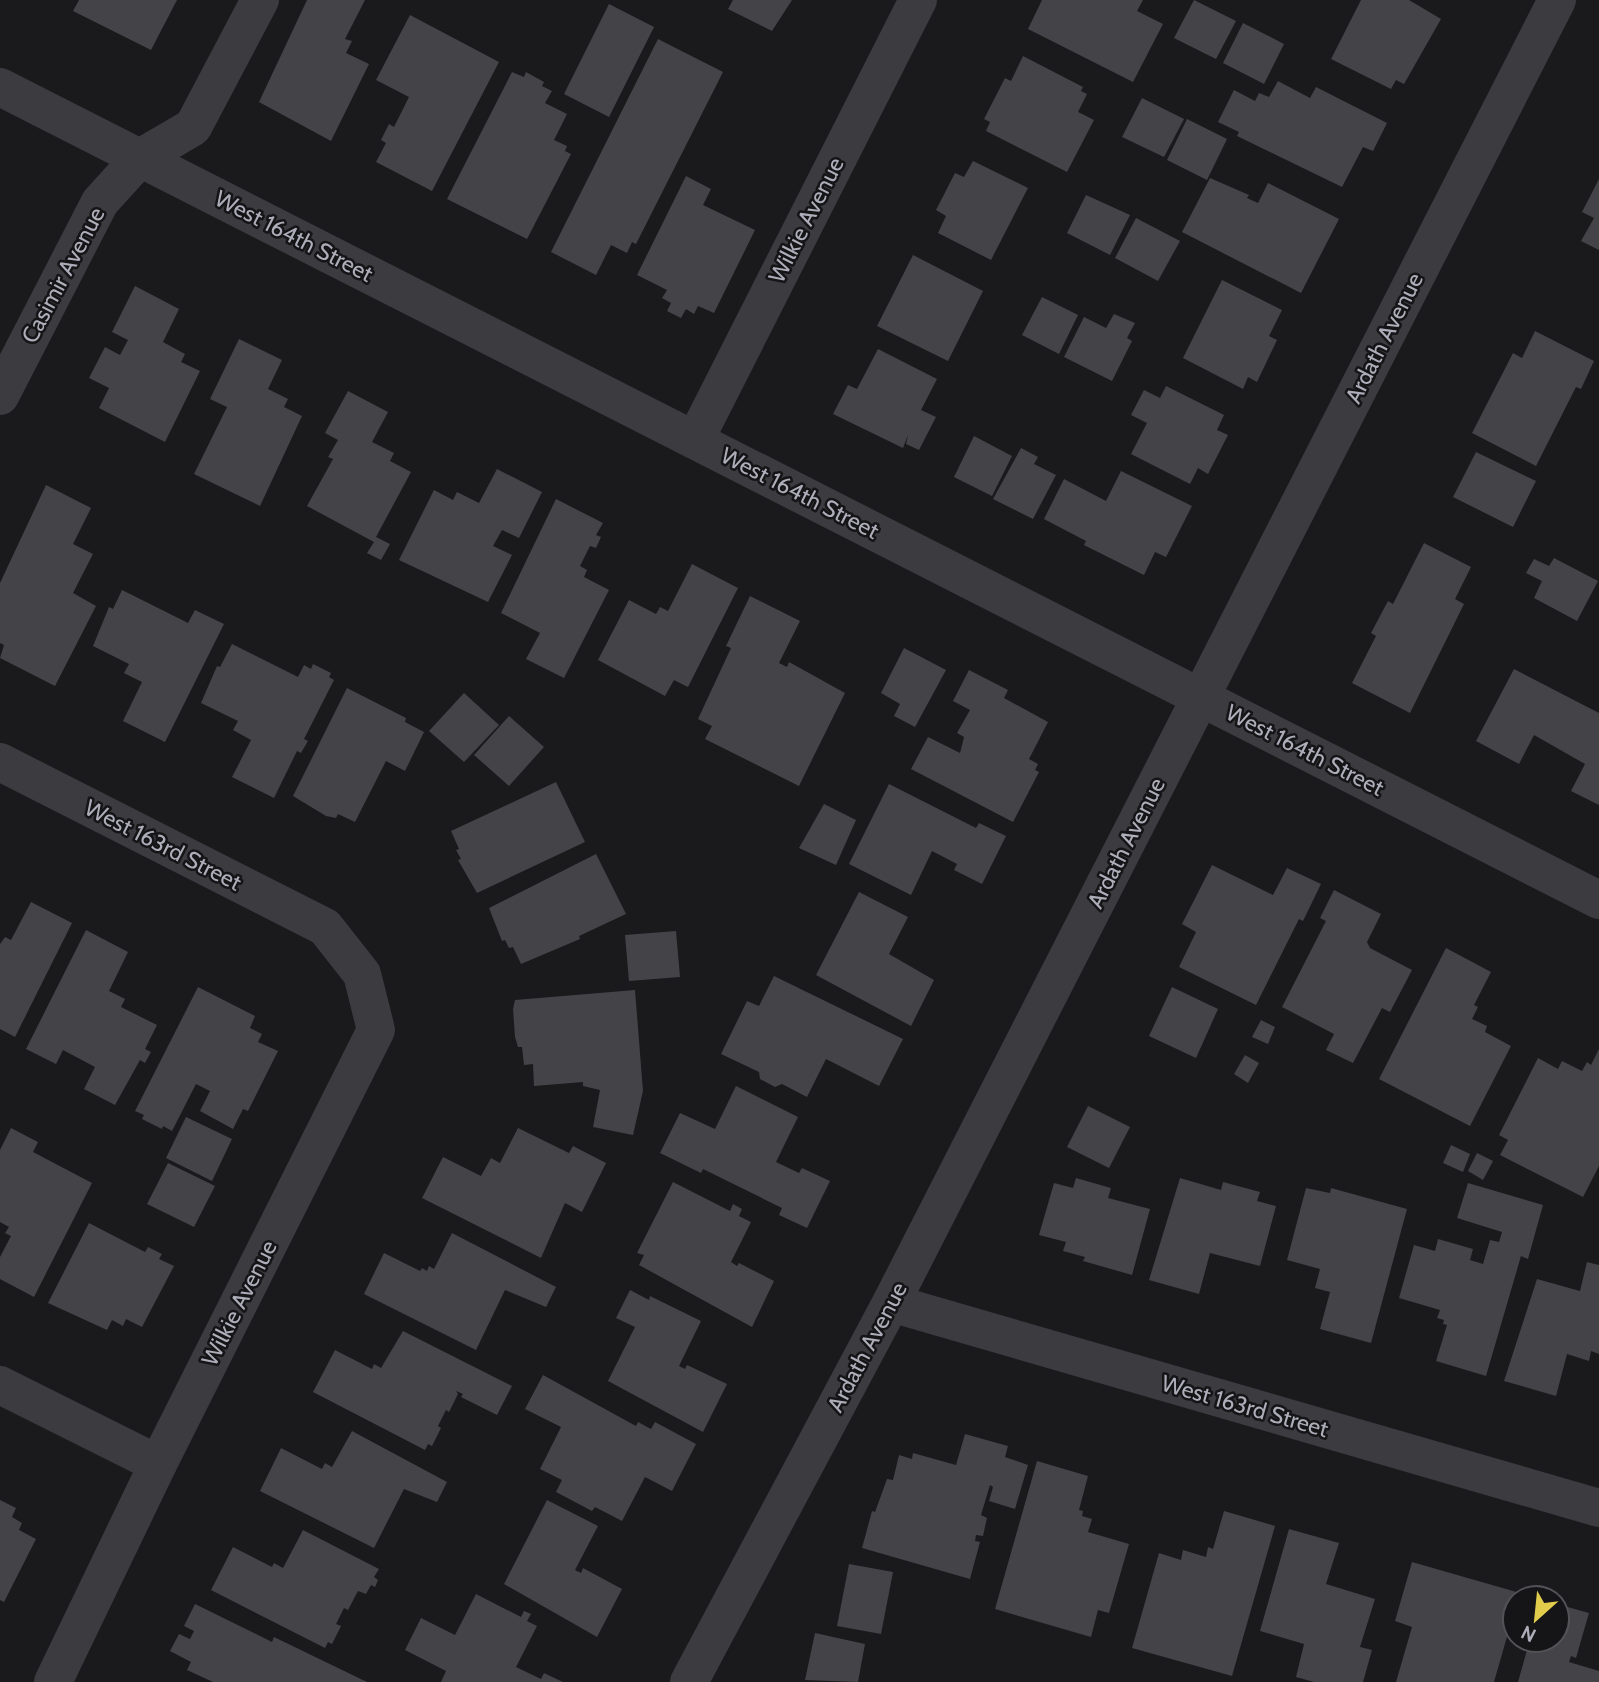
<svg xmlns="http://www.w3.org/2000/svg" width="1599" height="1682" font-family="Cabin,sans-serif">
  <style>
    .building { fill: #444348 }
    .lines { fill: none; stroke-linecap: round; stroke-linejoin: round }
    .minor { stroke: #3b3b40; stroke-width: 38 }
    .tertiary { stroke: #3b3b40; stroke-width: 38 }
    .labels { text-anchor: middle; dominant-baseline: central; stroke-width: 5; stroke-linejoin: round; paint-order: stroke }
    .street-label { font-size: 23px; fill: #adaeb9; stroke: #151416 }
  </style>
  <rect width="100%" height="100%" fill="#1a191b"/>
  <g class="building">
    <polygon points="79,0 177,0 151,50 73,11"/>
    <polygon points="307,0 365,0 345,39 352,41 346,53 369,64 331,141 259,102"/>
    <polygon points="733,0 792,0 772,31 728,9"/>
    <polygon points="1042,0 1143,0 1137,11 1163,24 1133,82 1028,29"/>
    <polygon points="1194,0 1236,21 1216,59 1174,38"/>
    <polygon points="1361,0 1409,0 1441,19 1404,84 1396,80 1391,89 1331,59"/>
    <polygon points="609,4 654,27 609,117 564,94"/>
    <polygon points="410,15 499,62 432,191 376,162 386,143 381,140 389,124 394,127 409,97 376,80"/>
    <polygon points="1243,23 1284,44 1264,84 1223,63"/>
    <polygon points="658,39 723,72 636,244 632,242 627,253 611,245 596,275 551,252"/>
    <polygon points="1023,56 1083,87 1081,91 1087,94 1078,112 1094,120 1067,172 986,131 990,122 984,119 1005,78 1011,81"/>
    <polygon points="512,72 524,77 526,72 544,82 542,86 552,91 545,103 567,114 554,140 567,146 565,151 571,154 527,239 447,199"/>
    <polygon points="1278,81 1310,98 1316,87 1387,123 1373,151 1363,147 1342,187 1237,136 1239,132 1218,122 1234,90 1255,101 1259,93 1269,97"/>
    <polygon points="1142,98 1184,119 1164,157 1122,137"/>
    <polygon points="1187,119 1227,139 1207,180 1167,160"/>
    <polygon points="973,161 1028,188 991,260 938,233 946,216 936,210 955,173 964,177"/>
    <polygon points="686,176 711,189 703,205 755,230 714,313 698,306 694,314 686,309 681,318 667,311 671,303 662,298 667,290 637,275"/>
    <polygon points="1210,178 1249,195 1247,198 1258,203 1268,183 1339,219 1301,293 1182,232"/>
    <polygon points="1599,179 1599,250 1581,241 1594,218 1582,212"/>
    <polygon points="1086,195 1130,215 1110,255 1067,233"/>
    <polygon points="1136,218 1180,241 1158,281 1115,258"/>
    <polygon points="913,255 983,291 948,361 877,326"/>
    <polygon points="1222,280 1282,310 1269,336 1277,340 1257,382 1248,377 1243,389 1183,358"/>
    <polygon points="135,286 179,309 163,342 185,354 181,362 200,371 165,442 99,408 109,388 89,378 105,347 120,355 128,340 112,332"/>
    <polygon points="1042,297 1078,315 1059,354 1022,335"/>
    <polygon points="1114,314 1135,323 1127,338 1132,341 1112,381 1064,357 1084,317 1106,328"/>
    <polygon points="1535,331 1594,361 1581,389 1576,387 1536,466 1472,433 1513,353 1522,358"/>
    <polygon points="239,339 282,360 268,389 288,399 284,407 302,416 260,506 194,474 227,407 210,399"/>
    <polygon points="878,349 937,379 921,410 936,417 919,450 906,444 908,435 903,448 833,414 848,385 857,389"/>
    <polygon points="1166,386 1224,415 1217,430 1228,435 1208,474 1198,468 1190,484 1131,454 1147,423 1131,415 1144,390 1160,398"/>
    <polygon points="348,391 388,412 372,442 394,453 390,461 411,472 376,537 390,544 381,560 367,553 374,542 307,506 333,459 328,457 338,440 325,433"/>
    <polygon points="974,436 1012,456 992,496 954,477"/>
    <polygon points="1021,448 1038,457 1034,464 1056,475 1033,519 993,499"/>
    <polygon points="1476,452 1536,481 1513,527 1453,497"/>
    <polygon points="497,469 542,492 519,538 502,530 493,546 512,555 488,602 399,560 434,490 453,500 457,492 479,503"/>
    <polygon points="1121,471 1192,506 1166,557 1155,552 1144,575 1084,545 1086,541 1044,519 1064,479 1106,501"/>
    <polygon points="46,485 91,508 73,544 93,554 73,593 96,606 55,686 0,658 4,645 0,643 0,583"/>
    <polygon points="556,499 603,523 596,535 601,537 596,548 590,546 580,566 587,570 584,577 609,590 564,678 526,659 540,633 501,613"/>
    <polygon points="1424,543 1471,567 1455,599 1464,604 1410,713 1352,683 1376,636 1371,633 1388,601 1393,604"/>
    <polygon points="1554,558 1598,581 1577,621 1534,598 1542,581 1526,573 1534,559 1549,566"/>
    <polygon points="692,564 738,588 688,687 674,680 665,696 598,660 629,600 656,614 660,607 668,611"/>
    <polygon points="122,590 188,623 195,610 224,624 165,742 123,721 142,682 124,673 129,664 93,646 109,607 113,609"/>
    <polygon points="750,596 800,621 779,663 787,667 789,662 845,693 799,786 705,739 712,726 698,719 731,648 726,646"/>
    <polygon points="232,644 298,677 304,665 311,669 313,664 331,673 329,677 334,680 304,739 308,741 301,753 297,751 274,798 232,777 251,740 233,730 238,721 201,703 217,666 220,667"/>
    <polygon points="904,648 946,670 915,727 894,716 900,704 881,693"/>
    <polygon points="1514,669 1599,713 1599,805 1571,791 1585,764 1534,735 1519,764 1476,741"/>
    <polygon points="969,670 1008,690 1004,698 1048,722 1029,759 1038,764 1035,770 1039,772 1013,822 911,769 928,737 960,753 964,737 957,733 970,710 953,701"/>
    <polygon points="347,688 406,718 405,722 424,732 405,771 386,761 355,822 338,814 336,818 326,816 293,796"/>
    <polygon points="464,693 499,725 464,762 429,731"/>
    <polygon points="509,716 544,747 509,786 474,755"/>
    <polygon points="556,782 585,842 477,893 458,860 461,859 456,850 459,849 451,831"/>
    <polygon points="889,784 976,828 979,823 1006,836 982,884 954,870 957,864 932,851 911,895 849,864"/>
    <polygon points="824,804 856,820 836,865 799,848"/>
    <polygon points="596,854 626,914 579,936 580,939 521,964 513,947 509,948 505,940 502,941 489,908"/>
    <polygon points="1212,865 1273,895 1287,868 1321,884 1303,921 1299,919 1256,1005 1179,967 1196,932 1182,924"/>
    <polygon points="1334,890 1381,914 1367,942 1370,948 1412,970 1390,1012 1382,1008 1353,1063 1326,1050 1334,1034 1282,1007 1326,921 1320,918"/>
    <polygon points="859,892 908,917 889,954 934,980 911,1026 816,975"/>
    <polygon points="31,902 72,923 15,1037 0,1029 0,944 5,937 11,940"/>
    <polygon points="86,930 128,952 109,991 125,999 121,1007 157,1025 145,1049 151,1052 145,1063 140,1060 115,1105 84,1089 95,1067 63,1050 56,1064 26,1049"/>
    <polygon points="676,931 680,977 629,981 625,935"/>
    <polygon points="1446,948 1491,972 1474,1005 1478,1007 1472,1019 1487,1026 1485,1032 1511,1046 1470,1126 1379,1079"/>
    <polygon points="774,976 903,1039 879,1086 826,1059 807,1097 782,1084 775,1087 760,1079 759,1072 721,1054 747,1001 759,1006"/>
    <polygon points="198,987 255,1016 250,1028 262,1034 258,1042 278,1051 248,1111 243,1109 233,1129 200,1111 210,1091 196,1084 172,1131 163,1126 162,1129 142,1119 144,1115 135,1111"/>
    <polygon points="1172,987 1218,1009 1196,1058 1149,1036"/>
    <polygon points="635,990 643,1091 633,1135 593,1127 600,1090 583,1086 583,1082 534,1086 533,1064 524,1065 522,1047 518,1047 515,1037 513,1009 515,1000"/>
    <polygon points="1261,1020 1275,1027 1268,1044 1252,1037"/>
    <polygon points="1599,1049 1599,1166 1583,1197 1500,1155 1508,1140 1499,1135 1538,1058 1558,1069 1562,1061 1582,1071 1587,1062 1591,1065"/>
    <polygon points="1245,1055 1259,1063 1248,1083 1234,1074"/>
    <polygon points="736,1086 798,1117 776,1162 799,1173 802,1168 830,1181 807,1228 779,1215 782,1208 703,1169 701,1173 660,1153 680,1113 715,1129"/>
    <polygon points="1088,1106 1130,1127 1109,1168 1067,1147"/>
    <polygon points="186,1117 232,1139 212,1181 166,1158"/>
    <polygon points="11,1128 38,1142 33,1152 92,1183 34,1297 0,1279 0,1257 11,1236 5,1233 9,1227 0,1222 0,1150"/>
    <polygon points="518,1128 569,1153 573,1146 606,1163 582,1212 565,1203 541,1258 422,1198 443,1157 481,1176 491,1158 500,1163"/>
    <polygon points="1451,1145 1470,1154 1463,1172 1443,1163"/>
    <polygon points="1477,1153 1493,1161 1483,1180 1468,1171"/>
    <polygon points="168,1163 215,1186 194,1227 147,1204"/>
    <polygon points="1076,1178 1111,1188 1108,1198 1150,1209 1132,1275 1083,1261 1085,1257 1063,1251 1066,1242 1039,1235 1054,1183 1073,1188"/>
    <polygon points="1180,1178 1221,1190 1223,1182 1260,1192 1257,1201 1276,1206 1260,1266 1210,1253 1199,1294 1149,1280"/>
    <polygon points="673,1182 730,1211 733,1204 742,1209 739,1216 751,1222 731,1262 737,1266 739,1263 774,1281 752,1327 639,1265 644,1255 637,1253"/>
    <polygon points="1468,1183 1543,1205 1528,1259 1521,1256 1486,1376 1436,1361 1447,1325 1443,1324 1444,1320 1437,1318 1440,1310 1399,1298 1414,1245 1435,1251 1438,1239 1473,1249 1470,1260 1483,1264 1490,1240 1499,1242 1502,1232 1457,1218"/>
    <polygon points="1306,1188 1330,1193 1331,1188 1407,1209 1371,1343 1320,1329 1330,1292 1315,1288 1320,1269 1287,1260"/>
    <polygon points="89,1223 145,1252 148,1247 162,1254 159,1259 174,1266 142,1327 126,1319 123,1326 112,1320 107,1330 48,1303"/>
    <polygon points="452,1233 556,1287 546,1307 505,1290 476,1350 364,1294 384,1253 420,1271 422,1268 427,1271 429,1266 434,1269"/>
    <polygon points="1587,1262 1599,1265 1599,1354 1591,1351 1589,1361 1567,1354 1556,1396 1504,1381 1537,1279 1580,1291"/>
    <polygon points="630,1290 649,1300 650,1296 701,1321 679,1366 685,1369 687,1365 727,1384 703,1432 608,1381 635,1327 616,1318"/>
    <polygon points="403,1331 512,1386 497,1415 461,1397 463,1394 456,1391 458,1394 449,1412 446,1410 438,1426 441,1428 432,1446 428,1444 425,1450 313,1392 335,1350 372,1369 374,1364 381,1368"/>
    <polygon points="543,1375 636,1426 638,1422 651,1429 655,1422 696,1444 672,1491 645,1477 622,1521 595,1507 592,1511 556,1492 562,1480 540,1469 561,1427 525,1409"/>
    <polygon points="352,1431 447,1482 437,1502 404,1489 374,1548 260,1491 281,1448 322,1469 325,1463 332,1467"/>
    <polygon points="965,1434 1008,1446 1005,1457 1028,1465 1015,1509 989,1501 993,1487 990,1485 981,1515 987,1518 983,1536 976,1535 975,1541 980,1542 970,1579 862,1548 872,1511 875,1512 887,1479 893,1480 899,1455 912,1459 913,1453 956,1465"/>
    <polygon points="1037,1461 1088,1476 1079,1510 1083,1511 1082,1516 1092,1519 1088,1532 1129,1544 1109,1613 1098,1610 1091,1637 995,1609"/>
    <polygon points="0,1500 16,1508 12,1517 22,1523 19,1530 36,1539 4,1602 0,1600"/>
    <polygon points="547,1500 598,1526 575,1570 581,1573 583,1568 622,1589 597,1637 504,1584"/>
    <polygon points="1224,1511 1275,1526 1232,1676 1132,1648 1159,1553 1181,1560 1183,1550 1206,1557 1208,1547 1213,1549"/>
    <polygon points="1289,1529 1339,1543 1326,1584 1375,1599 1360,1647 1372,1650 1363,1682 1314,1682 1296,1677 1304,1644 1260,1631"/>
    <polygon points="303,1530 379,1569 374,1577 378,1580 375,1587 371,1585 366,1594 358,1591 348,1610 344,1608 336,1624 341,1626 332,1644 328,1642 325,1648 211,1590 233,1547 272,1567 274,1563 283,1568"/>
    <polygon points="1412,1562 1520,1593 1515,1598 1515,1609 1494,1682 1396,1682 1412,1627 1395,1621"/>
    <polygon points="849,1564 893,1572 881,1634 837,1626"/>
    <polygon points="476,1594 521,1617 524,1611 531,1614 527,1621 537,1626 516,1667 541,1679 544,1673 563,1682 441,1682 446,1671 405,1650 421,1618 455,1635"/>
    <polygon points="195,1604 272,1642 274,1637 367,1682 213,1682 187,1670 191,1662 170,1651 179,1634 190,1639 194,1631 184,1626"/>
    <polygon points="1557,1604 1589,1613 1576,1658 1571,1656 1569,1662 1599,1671 1599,1682 1518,1682 1529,1643 1522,1640 1557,1640"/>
    <polygon points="815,1633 865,1644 858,1682 805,1680"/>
  </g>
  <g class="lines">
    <g class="minor">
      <polyline points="0,396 100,202 140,158 193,127 260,0"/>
      <polyline points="695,440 918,0"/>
      <polyline points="0,762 325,927 362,974 376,1030 158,1464 53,1682"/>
      <polyline points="891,1303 1599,1508"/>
      <polyline points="0,1385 158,1464"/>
      <polyline points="689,1682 891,1303 1557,0"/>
    </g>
    <polyline class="tertiary" points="0,87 1599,900"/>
  </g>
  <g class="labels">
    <g class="street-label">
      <text transform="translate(806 220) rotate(-63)">Wilkie Avenue</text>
      <text transform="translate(294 236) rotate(27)">West 164th Street</text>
      <text transform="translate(63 275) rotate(-62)">Casimir Avenue</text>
      <text transform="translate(1384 338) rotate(-63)">Ardath Avenue</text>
      <text transform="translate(800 493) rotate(27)">West 164th Street</text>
      <text transform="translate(1305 750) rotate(27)">West 164th Street</text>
      <text transform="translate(1126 843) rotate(-63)">Ardath Avenue</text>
      <text transform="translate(163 845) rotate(27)">West 163rd Street</text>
      <text transform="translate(239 1303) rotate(-63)">Wilkie Avenue</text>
      <text transform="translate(867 1347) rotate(-62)">Ardath Avenue</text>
      <text transform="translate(1245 1406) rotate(16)">West 163rd Street</text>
    </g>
  </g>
  <g transform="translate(1536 1619) rotate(207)"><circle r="33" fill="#151416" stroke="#525257" stroke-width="2"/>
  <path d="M0-5L12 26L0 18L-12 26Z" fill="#e1cc4b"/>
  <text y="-10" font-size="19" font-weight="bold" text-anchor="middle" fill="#adaeb9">N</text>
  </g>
</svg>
